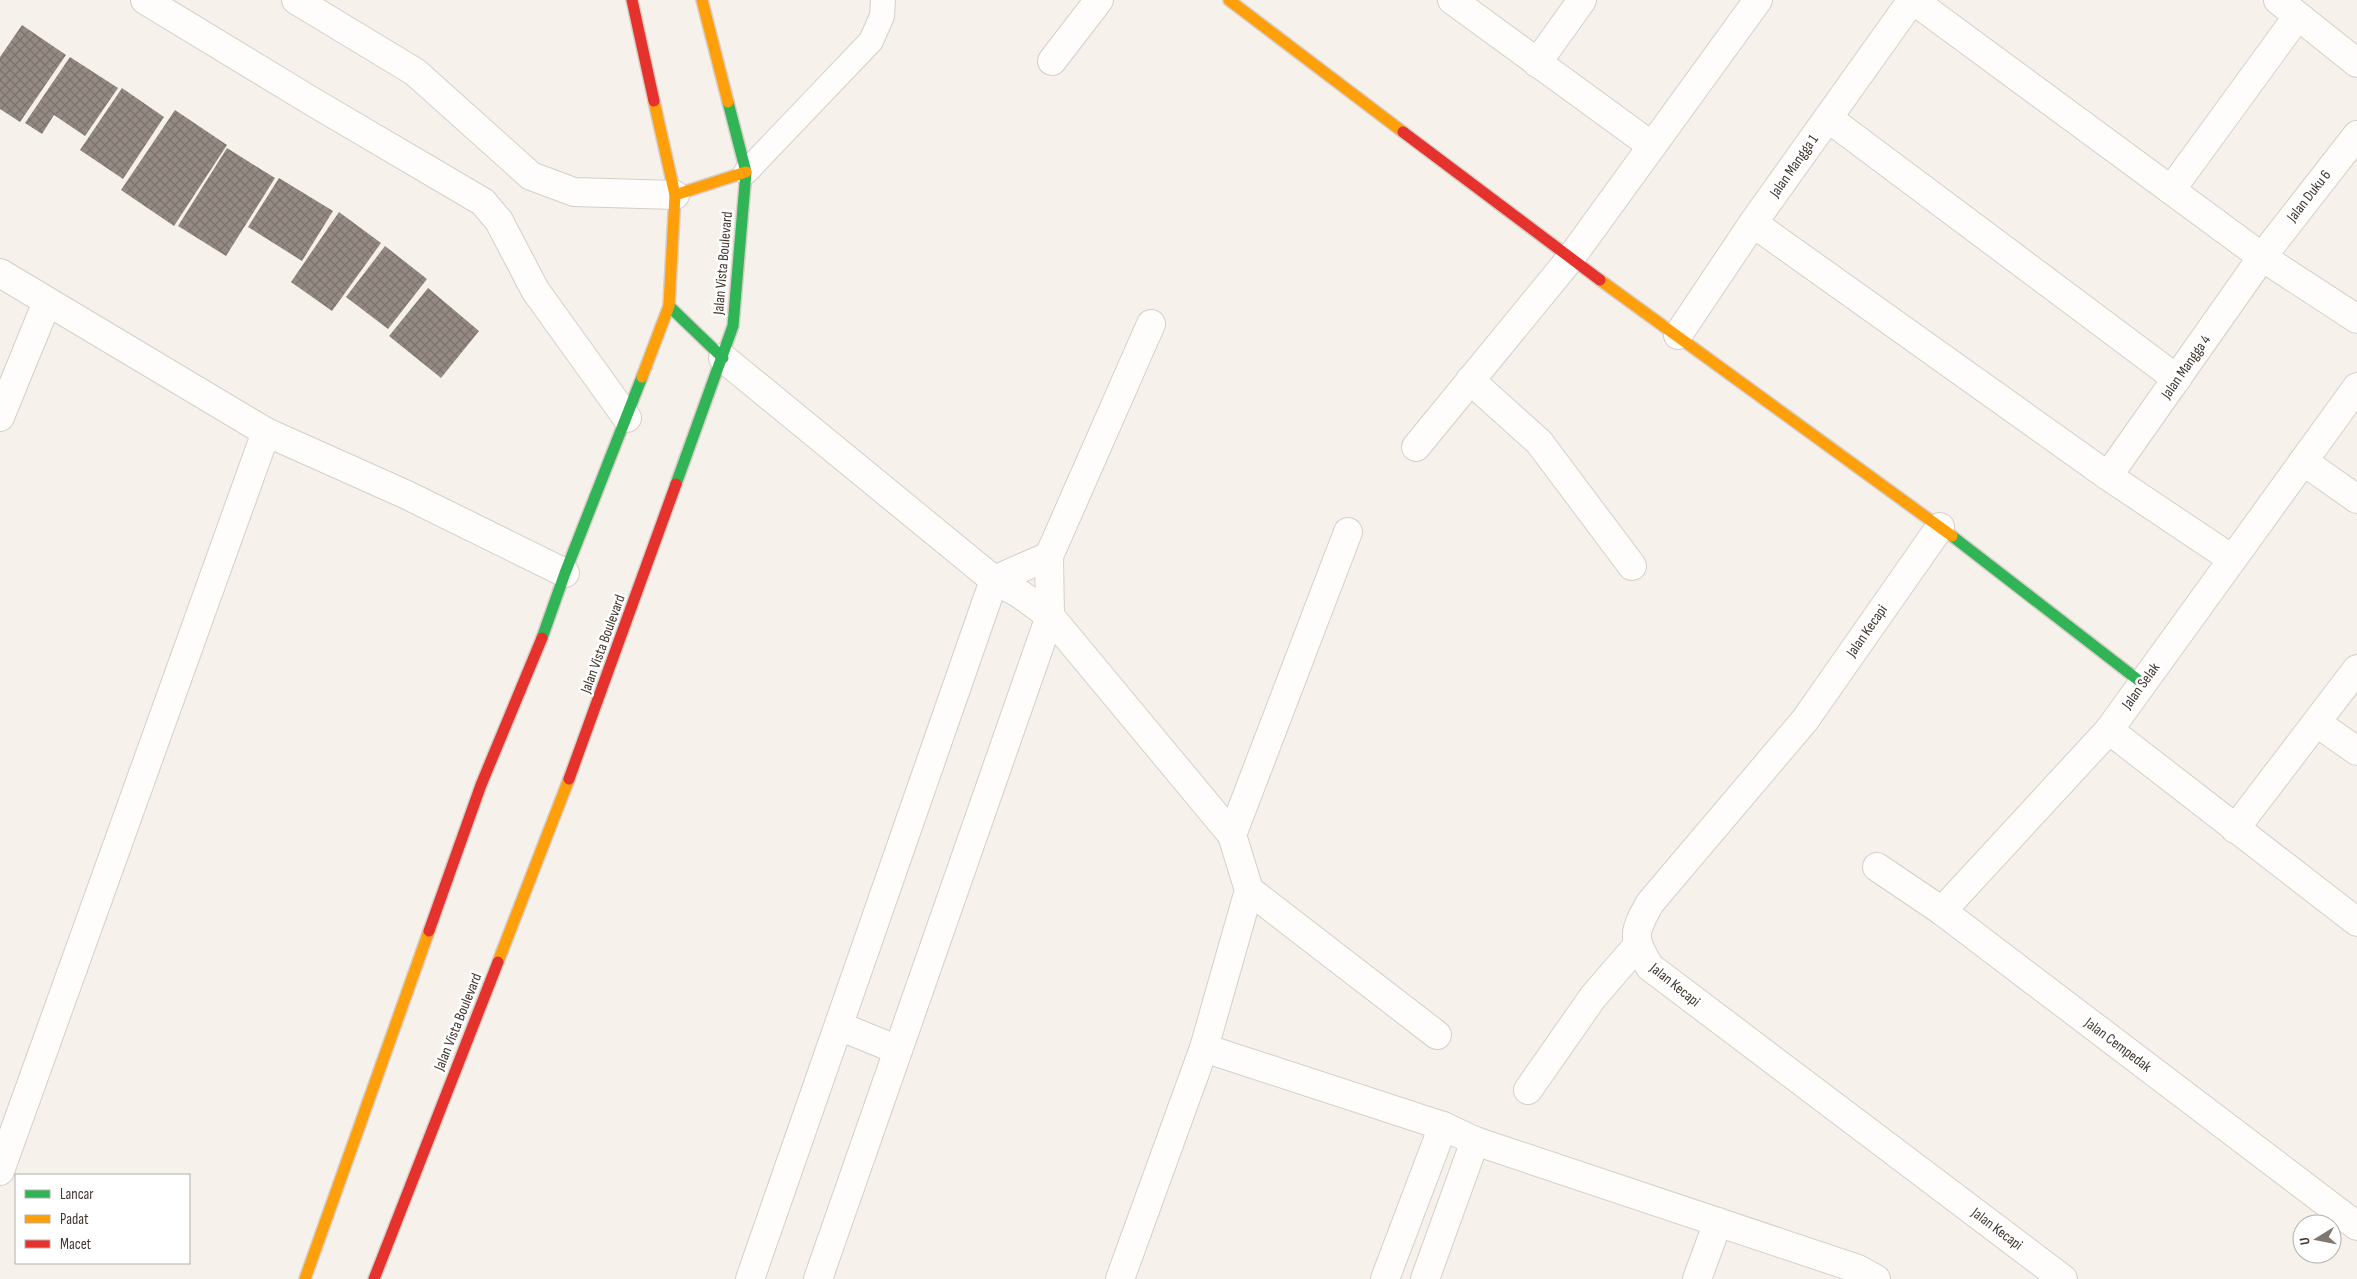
<svg xmlns="http://www.w3.org/2000/svg" width="2357" height="1279" font-family="'Sofia Sans Condensed',sans-serif">
  <style>
    .building { fill: url(#building-cross-hatch) }
    .lines { fill: none; stroke-linecap: round; stroke-linejoin: round }
    .lane-casing { stroke: #d6cec8; stroke-width: 26 }
    .street-casing { stroke: #d6cec8; stroke-width: 30 }
    .fast-casing { stroke: #d6cec8; stroke-width: 14 }
    .slow-casing { stroke: #d6cec8; stroke-width: 14 }
    .jam-casing { stroke: #d6cec8; stroke-width: 14 }
    .lane { stroke: #fefdfc; stroke-width: 24 }
    .street { stroke: #fefdfc; stroke-width: 28 }
    .fast { stroke: #30b455; stroke-width: 11 }
    .slow { stroke: #ff9f0a; stroke-width: 11 }
    .jam { stroke: #e5322d; stroke-width: 11 }
    .labels { text-anchor: middle; dominant-baseline: central; stroke-width: 5; stroke-linejoin: round; paint-order: stroke }
    .street-label { font-size: 15px; fill: #40362e; stroke: #fff }
  </style>
  <defs>
    <pattern id="building-cross-hatch" width="8" height="8" patternUnits="userSpaceOnUse" patternTransform="scale(1.25)"><rect width="8" height="8" fill="#958b84"/><path d="M0 0l8 8M0 8l8-8" fill="none" stroke="#7b726c"/></pattern>
  </defs>
  <rect width="100%" height="100%" fill="#f7f1ec"/>
  <g class="building">
    <polygon points="22,25 66,55 20,122 0,109 0,57"/>
    <polygon points="70,57 118,88 85,136 54,115 42,134 25,123"/>
    <polygon points="122,88 164,117 123,179 80,150"/>
    <polygon points="175,110 227,145 174,226 121,190"/>
    <polygon points="227,148 275,178 226,256 178,226"/>
    <polygon points="279,178 333,211 302,261 248,227"/>
    <polygon points="339,212 381,243 332,311 291,282"/>
    <polygon points="385,246 427,279 388,329 346,297"/>
    <polygon points="428,288 479,331 441,378 389,336"/>
  </g>
  <g class="lines">
    <defs>
      <polyline id="lane" points="746,172 871,41 882,16 883,0"/>
      <g id="street">
        <polyline points="145,0 313,102 483,202 499,221 535,290 627,418"/>
        <polyline points="296,0 415,72 531,176 574,192 675,195"/>
        <polyline points="1452,0 1652,146"/>
        <polyline points="1913,0 2262,257 2357,319"/>
        <polyline points="2278,0 2357,63"/>
        <polyline points="1052,61 1099,0"/>
        <polyline points="1537,63 1582,0"/>
        <polyline points="1828,118 2177,379"/>
        <polyline points="2171,190 2297,17"/>
        <polyline points="1753,223 2108,476 2232,559"/>
        <polyline points="0,273 266,432 0,1171"/>
        <polyline points="1678,335 1753,223 1912,0"/>
        <polyline points="723,358 994,580 1020,594 1050,616 1232,835"/>
        <polyline points="1470,380 1539,442 1632,566"/>
        <polyline points="2357,387 2109,730 2357,922"/>
        <polyline points="0,417 47,302"/>
        <polyline points="266,432 407,495 565,573"/>
        <polyline points="1416,447 1570,259 1758,0"/>
        <polyline points="2303,461 2357,499"/>
        <polyline points="2108,476 2262,257 2357,135"/>
        <path d="M1940,527L1805,720L1650,903C1633,933 1632,938 1650,967L2063,1279"/>
        <polyline points="2317,723 2357,751"/>
        <polyline points="2235,829 2357,669"/>
        <polyline points="1877,867 1942,911 2357,1226"/>
        <polyline points="1249,890 1437,1035"/>
        <polyline points="1942,911 2109,730"/>
        <polyline points="839,1026 898,1050"/>
        <polyline points="1204,1048 1443,1126 1475,1141 1858,1269 1876,1279"/>
        <polyline points="1528,1090 1593,997 1637,946"/>
        <polyline points="750,1279 994,580 1049,556"/>
        <polyline points="818,1279 1050,616 1049,556 1151,324"/>
        <polyline points="1120,1279 1204,1048 1249,890 1232,835 1348,532"/>
        <polyline points="1385,1279 1443,1126"/>
        <polyline points="1425,1279 1475,1141"/>
        <polyline points="1697,1279 1718,1222"/>
      </g>
      <g id="fast">
        <polyline points="669,306 723,358"/>
        <polyline points="676,484 733,326 746,172 728,102"/>
        <polyline points="1952,536 2142,683"/>
        <polyline points="542,638 565,573 642,377"/>
      </g>
      <g id="slow">
        <polyline points="702,0 728,102"/>
        <polyline points="1229,0 1403,132"/>
        <polyline points="675,195 746,172"/>
        <polyline points="1600,280 1952,536"/>
        <polyline points="642,377 669,306 675,195 654,101"/>
        <polyline points="498,962 569,779"/>
        <polyline points="305,1279 429,931"/>
      </g>
      <g id="jam">
        <polyline points="632,0 654,101"/>
        <polyline points="1403,132 1600,280"/>
        <polyline points="569,779 676,484"/>
        <polyline points="429,931 481,785 542,638"/>
        <polyline points="374,1279 498,962"/>
      </g>
    </defs>
    <use href="#lane" class="lane-casing"/>
    <use href="#street" class="street-casing"/>
    <use href="#fast" class="fast-casing"/>
    <use href="#slow" class="slow-casing"/>
    <use href="#jam" class="jam-casing"/>
    <use href="#lane" class="lane"/>
    <use href="#street" class="street"/>
    <use href="#fast" class="fast"/>
    <use href="#slow" class="slow"/>
    <use href="#jam" class="jam"/>
  </g>
  <g class="labels">
    <g class="street-label">
      <text transform="translate(1794 166) rotate(-55)">Jalan Mangga 1</text>
      <text transform="translate(2309 196) rotate(-52)">Jalan Duku 6</text>
      <text transform="translate(723 263) rotate(-85)">Jalan Vista Boulevard</text>
      <text transform="translate(2186 367) rotate(-55)">Jalan Mangga 4</text>
      <text transform="translate(1867 631) rotate(-55)">Jalan Kecapi</text>
      <text transform="translate(603 644) rotate(-70)">Jalan Vista Boulevard</text>
      <text transform="translate(2141 686) rotate(-54)">Jalan Selak</text>
      <text transform="translate(1675 985) rotate(39)">Jalan Kecapi</text>
      <text transform="translate(458 1022) rotate(-68)">Jalan Vista Boulevard</text>
      <text transform="translate(2118 1045) rotate(37)">Jalan Cempedak</text>
      <text transform="translate(1997 1229) rotate(37)">Jalan Kecapi</text>
    </g>
  </g>
  <rect x="15" y="1174" width="175" height="90" fill="#ffffff" stroke="#b3afab"/>
  <rect x="25" y="1190" width="25" height="8" fill="#30b455" stroke="#b3afab"/>
  <text x="60" y="1199" font-size="15" fill="#40362e">Lancar</text>
  <rect x="25" y="1215" width="25" height="8" fill="#ff9f0a" stroke="#b3afab"/>
  <text x="60" y="1224" font-size="15" fill="#40362e">Padat</text>
  <rect x="25" y="1240" width="25" height="8" fill="#e5322d" stroke="#b3afab"/>
  <text x="60" y="1249" font-size="15" fill="#40362e">Macet</text>
  <g transform="translate(2317 1239) rotate(260)"><circle r="24" fill="#ffffff" stroke="#b3afab"/>
  <path d="M0-4L9 19L0 12L-9 19Z" fill="#807770"/>
  <text y="-8" font-size="14" font-weight="bold" text-anchor="middle" fill="#40362e">U</text>
  </g>
</svg>
